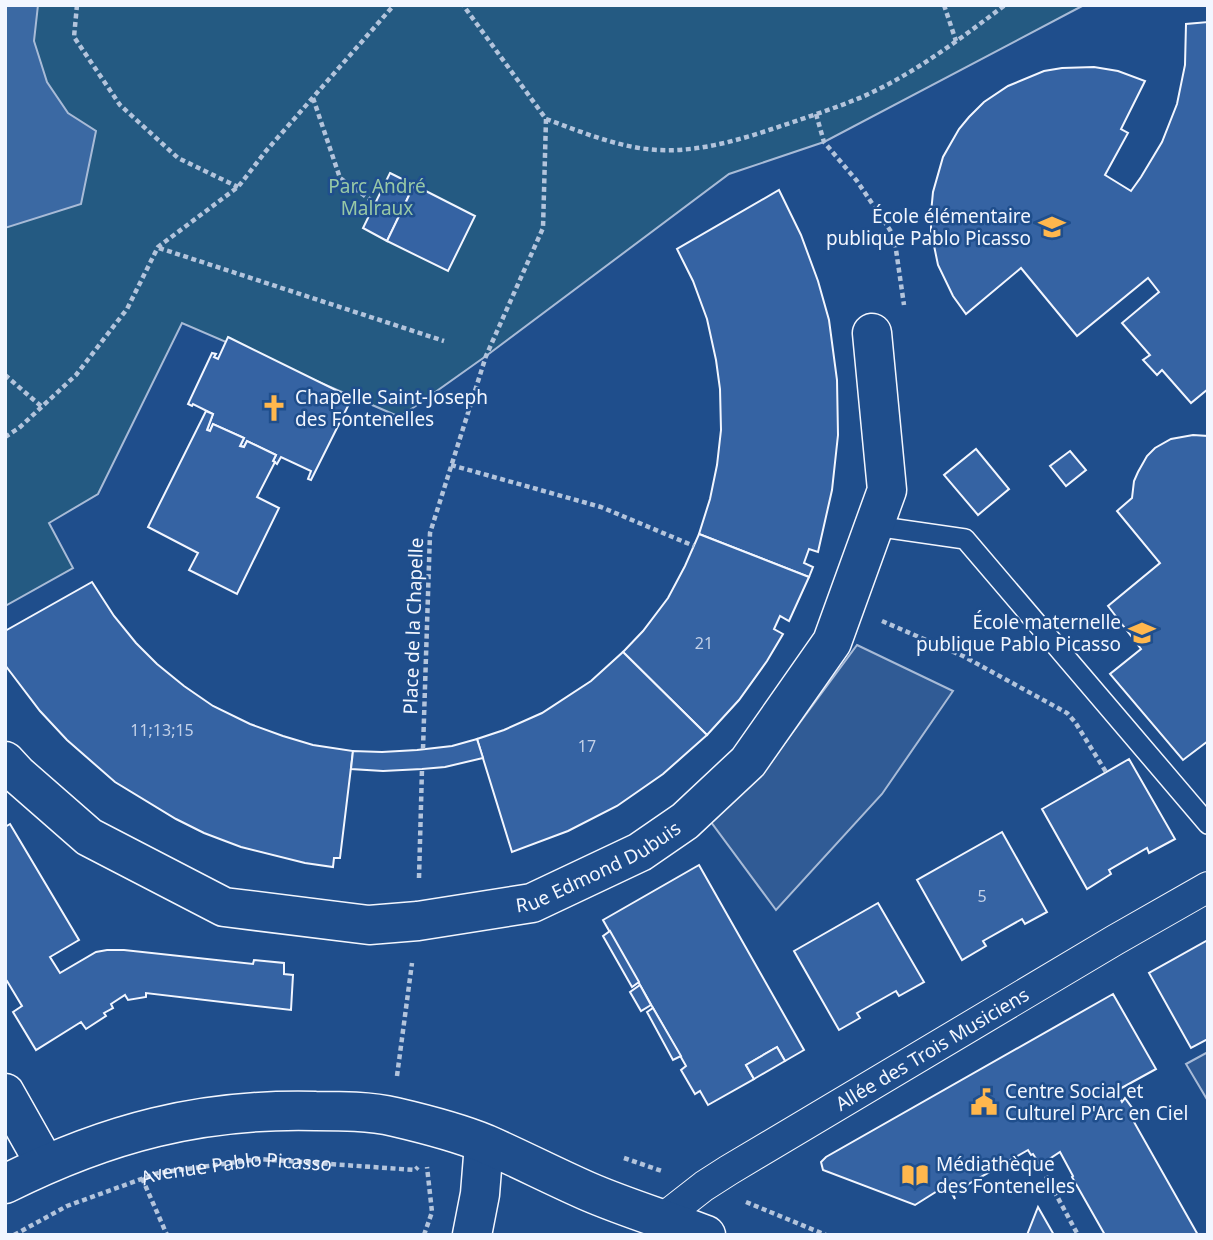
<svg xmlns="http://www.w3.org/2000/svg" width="1213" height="1240" font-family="'Noto Sans',sans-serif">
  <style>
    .green { fill: #245a82; stroke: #a8bbd7; stroke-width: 2 }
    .parking { fill: #305b95; stroke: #a8bbd7; stroke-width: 2 }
    .water { fill: #3b69a3; stroke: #a8bbd7; stroke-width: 2 }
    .building { fill: #3563a3; stroke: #f2f6ff; stroke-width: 2 }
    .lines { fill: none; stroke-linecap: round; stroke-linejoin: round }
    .service-casing { stroke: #f2f6ff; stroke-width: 22 }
    .pedestrian-casing { stroke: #f2f6ff; stroke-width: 32 }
    .minor-casing { stroke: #f2f6ff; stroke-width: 41 }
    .tertiary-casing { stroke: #f2f6ff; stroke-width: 41 }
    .path { stroke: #b3c4dc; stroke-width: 4.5; stroke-dasharray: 5 3.5; stroke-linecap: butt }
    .service { stroke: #1f4e8c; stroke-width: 19 }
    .pedestrian { stroke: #1f4e8c; stroke-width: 30 }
    .minor { stroke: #1f4e8c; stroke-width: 38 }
    .tertiary { stroke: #1f4e8c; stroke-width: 38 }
    .labels { text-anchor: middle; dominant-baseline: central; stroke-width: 5; stroke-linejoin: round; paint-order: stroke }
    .number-label { font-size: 16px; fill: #c3d1e8 }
    .park-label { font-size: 19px; fill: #97c8a6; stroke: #1f4e8c }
    .poi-label { font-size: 19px; fill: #f2f6ff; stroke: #1f4e8c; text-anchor: start }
    .street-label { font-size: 19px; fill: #f2f6ff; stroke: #1f4e8c }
  </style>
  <rect width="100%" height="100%" fill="#1f4e8c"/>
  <polygon class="green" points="5,5 1084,5 824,142 729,174 486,356 400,417 182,323 98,494 49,523 73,568 5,606"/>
  <g class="parking">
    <polygon points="857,645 953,691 882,794 776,910 711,822 773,759"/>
    <polygon points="1208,1052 1208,1101 1186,1064"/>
  </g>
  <polygon class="water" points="5,5 38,5 34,41 47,82 68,113 96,131 81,204 5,228"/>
  <g class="building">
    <polygon points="1208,22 1208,389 1191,403 1162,370 1157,375 1143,360 1150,355 1122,323 1159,292 1148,278 1077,336 1021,268 966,314 953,296 938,265 931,231 931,213 933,192 943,157 959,129 969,117 984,102 1008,86 1044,71 1062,68 1094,67 1118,71 1145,81 1121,129 1128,133 1105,175 1131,191 1141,177 1162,142 1177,104 1185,65 1186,24"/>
    <polygon points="390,173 414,185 387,241 363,228"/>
    <polygon points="414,185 475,216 448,271 387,241"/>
    <polygon points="779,190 801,235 818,281 829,320 837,380 838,435 832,490 818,552 809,549 804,563 813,567 809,577 699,534 710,499 717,465 721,430 720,389 716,360 707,319 693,281 677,249"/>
    <polygon points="228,337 352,398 311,480 308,479 311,471 281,457 277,464 273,461 276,455 247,441 244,447 240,446 244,438 213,424 210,431 207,430 213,414 193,404 192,406 188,404 212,353 216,354 214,357 218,359"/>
    <polygon points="206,411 213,414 207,430 210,431 213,424 244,438 240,446 244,447 247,441 276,455 273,461 275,462 257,497 279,508 237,594 189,570 198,553 148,527"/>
    <polygon points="1193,435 1208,436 1208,741 1183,760 1110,674 1141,649 1108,606 1160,563 1117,511 1132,498 1134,481 1138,472 1147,456 1155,448 1171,439"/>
    <polygon points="976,449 1009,489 978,515 944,475"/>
    <polygon points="1070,451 1086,470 1066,486 1050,466"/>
    <polygon points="699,534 809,577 789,621 780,616 774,629 783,634 767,661 739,700 707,735 623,652 643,631 668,598 685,566"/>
    <polygon points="92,582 114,616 136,643 157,664 184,686 213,706 250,724 283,736 313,745 353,751 340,858 334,858 333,867 305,863 241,847 204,833 176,819 115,782 67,740 40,711 5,665 5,631"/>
    <polygon points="623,652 707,735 663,774 617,806 568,831 512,852 477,739 504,730 542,713 591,681"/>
    <polygon points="477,739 483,758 445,767 422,769 383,771 351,769 353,751 382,752 417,750 452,746"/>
    <polygon points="1129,759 1175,839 1149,853 1147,848 1109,870 1111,874 1087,889 1042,809"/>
    <polygon points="10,824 79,940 50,957 60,973 96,952 107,950 124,950 253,964 254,960 284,963 284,974 293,975 291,1010 146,993 146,997 128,1000 125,995 111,1004 113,1008 104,1013 106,1016 86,1029 81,1022 36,1050 13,1012 22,1006 7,981 5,982 5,827"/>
    <polygon points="1002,832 1047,912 1025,924 1022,919 983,941 986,946 962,960 917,880"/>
    <polygon points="699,865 804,1050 785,1061 777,1047 746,1065 754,1079 708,1105 700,1091 695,1094 681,1070 686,1066 603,920"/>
    <polygon points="878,903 924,982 899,996 896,991 857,1013 860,1018 839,1030 794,951"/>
    <polygon points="610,931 639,982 632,987 603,936"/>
    <polygon points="1208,940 1208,1039 1191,1048 1149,973"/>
    <polygon points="640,985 651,1005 641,1011 630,992"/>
    <polygon points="1113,994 1156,1069 1116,1091 1122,1102 1125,1098 1140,1119 1134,1122 1198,1235 1105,1235 1072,1177 1073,1176 1060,1152 1040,1165 1033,1154 1031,1155 1028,1150 953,1193 955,1199 947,1185 915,1205 823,1170 821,1162 826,1157"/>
    <polygon points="653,1008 681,1056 673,1060 647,1012"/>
    <polygon points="777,1047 785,1061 754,1079 746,1065"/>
    <polygon points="1038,1207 1054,1235 1027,1235"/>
  </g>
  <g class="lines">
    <defs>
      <polyline id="service" points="875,526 965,539 1208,824"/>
      <g id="pedestrian">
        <path id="s2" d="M663,1218L704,1186L729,1170L1115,940L1208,887"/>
      </g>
      <g id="minor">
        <path id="s3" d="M5,761L17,774L89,837L224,907L369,925L418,921L532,903L640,852L685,821L748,762L832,642L887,490L872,333"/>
        <polyline points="5,1093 45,1164"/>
        <polyline points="472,1235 480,1194 484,1144"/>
      </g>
      <path id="tertiary" d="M5,1184C107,1133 201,1108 316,1111C341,1111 370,1111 395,1117C425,1124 457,1132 486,1144C520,1159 553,1176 587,1191C626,1208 667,1220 706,1235"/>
    </defs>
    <use href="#service" class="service-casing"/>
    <use href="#pedestrian" class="pedestrian-casing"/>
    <use href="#minor" class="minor-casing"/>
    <use href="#tertiary" class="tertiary-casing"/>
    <g class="path">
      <polyline points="77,5 74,37 120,105 178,158 238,187"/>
      <polyline points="944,5 956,41"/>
      <polyline points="313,98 340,178 375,203 400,215"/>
      <polyline points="816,114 824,142 857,181 894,236 904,305"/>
      <path d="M546,119C582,132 619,148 658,150C697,152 736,141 772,129C802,119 833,109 862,97C914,74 960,39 1005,5"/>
      <polyline points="159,248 444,341"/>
      <polyline points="5,375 42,407"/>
      <polyline points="5,437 19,428 76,375 127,309 158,247 238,187 266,151 394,5"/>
      <polyline points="451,465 601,507 694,546"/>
      <polyline points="882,621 963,656 1067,713 1075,722 1106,772"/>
      <polyline points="423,749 430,533 486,356 543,228 546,119 463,5"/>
      <polyline points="419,878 422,769"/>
      <polyline points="397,1076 412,963"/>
      <polyline points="624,1158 662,1171"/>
      <polyline points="1046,1176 1078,1235"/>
      <polyline points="142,1178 167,1235"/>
      <polyline points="746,1202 826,1235"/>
      <path id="s1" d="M14,1235L67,1206L158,1173L259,1159L415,1170L418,1167"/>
      <polyline points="424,1235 432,1212 427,1167"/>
    </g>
    <use href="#service" class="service"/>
    <use href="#pedestrian" class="pedestrian"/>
    <use href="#minor" class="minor"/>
    <use href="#tertiary" class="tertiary"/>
  </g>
  <defs>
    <symbol id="school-bare" viewBox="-9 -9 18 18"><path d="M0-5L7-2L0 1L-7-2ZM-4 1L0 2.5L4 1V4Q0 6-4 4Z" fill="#ffb74d" stroke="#1f4e8c" stroke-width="2.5" paint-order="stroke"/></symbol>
    <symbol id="church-bare" viewBox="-9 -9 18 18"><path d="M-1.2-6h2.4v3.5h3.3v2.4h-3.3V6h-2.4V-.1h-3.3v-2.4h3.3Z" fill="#ffb74d" stroke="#1f4e8c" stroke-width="2.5" paint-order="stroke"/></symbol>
    <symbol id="civic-bare" viewBox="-9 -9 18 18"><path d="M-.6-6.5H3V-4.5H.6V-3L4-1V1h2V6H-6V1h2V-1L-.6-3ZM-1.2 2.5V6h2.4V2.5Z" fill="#ffb74d" stroke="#1f4e8c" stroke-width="2.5" paint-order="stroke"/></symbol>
    <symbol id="library-bare" viewBox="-9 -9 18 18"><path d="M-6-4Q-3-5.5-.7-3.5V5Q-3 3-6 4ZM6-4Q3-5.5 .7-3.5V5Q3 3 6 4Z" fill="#ffb74d" stroke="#1f4e8c" stroke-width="2.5" paint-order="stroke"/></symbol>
  </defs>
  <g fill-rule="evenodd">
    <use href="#school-bare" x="1033" y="208" width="38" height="38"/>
    <use href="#church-bare" x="255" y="389" width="38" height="38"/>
    <use href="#school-bare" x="1123" y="614" width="38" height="38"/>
    <use href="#civic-bare" x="965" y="1083" width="38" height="38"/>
    <use href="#library-bare" x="896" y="1156" width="38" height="38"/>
  </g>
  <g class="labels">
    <g class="number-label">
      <text x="704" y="643">21</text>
      <text x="162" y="730">11;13;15</text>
      <text x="587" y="746">17</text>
      <text x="982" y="896">5</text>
    </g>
    <g class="park-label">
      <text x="377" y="186">Parc André<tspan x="377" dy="22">Malraux</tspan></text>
    </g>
    <g class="poi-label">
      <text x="1031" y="216" text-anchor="end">École élémentaire<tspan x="1031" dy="22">publique Pablo Picasso</tspan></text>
      <text x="295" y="397">Chapelle Saint-Joseph<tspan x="295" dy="22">des Fontenelles</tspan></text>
      <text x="1121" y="622" text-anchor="end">École maternelle<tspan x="1121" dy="22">publique Pablo Picasso</tspan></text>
      <text x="1005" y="1091">Centre Social et<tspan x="1005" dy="22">Culturel P'Arc en Ciel</tspan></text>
      <text x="936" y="1164">Médiathèque<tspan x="936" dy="22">des Fontenelles</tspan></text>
    </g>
    <g class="street-label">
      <text transform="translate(413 626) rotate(-88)">Place de la Chapelle</text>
      <text stroke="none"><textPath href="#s3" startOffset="651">Rue Edmond Dubuis</textPath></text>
      <text stroke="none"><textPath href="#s2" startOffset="318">Allée des Trois Musiciens</textPath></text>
      <text stroke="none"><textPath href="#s1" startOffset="236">Avenue Pablo Picasso</textPath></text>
    </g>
  </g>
  <rect width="1213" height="1240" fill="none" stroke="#f2f6ff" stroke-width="14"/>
</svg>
